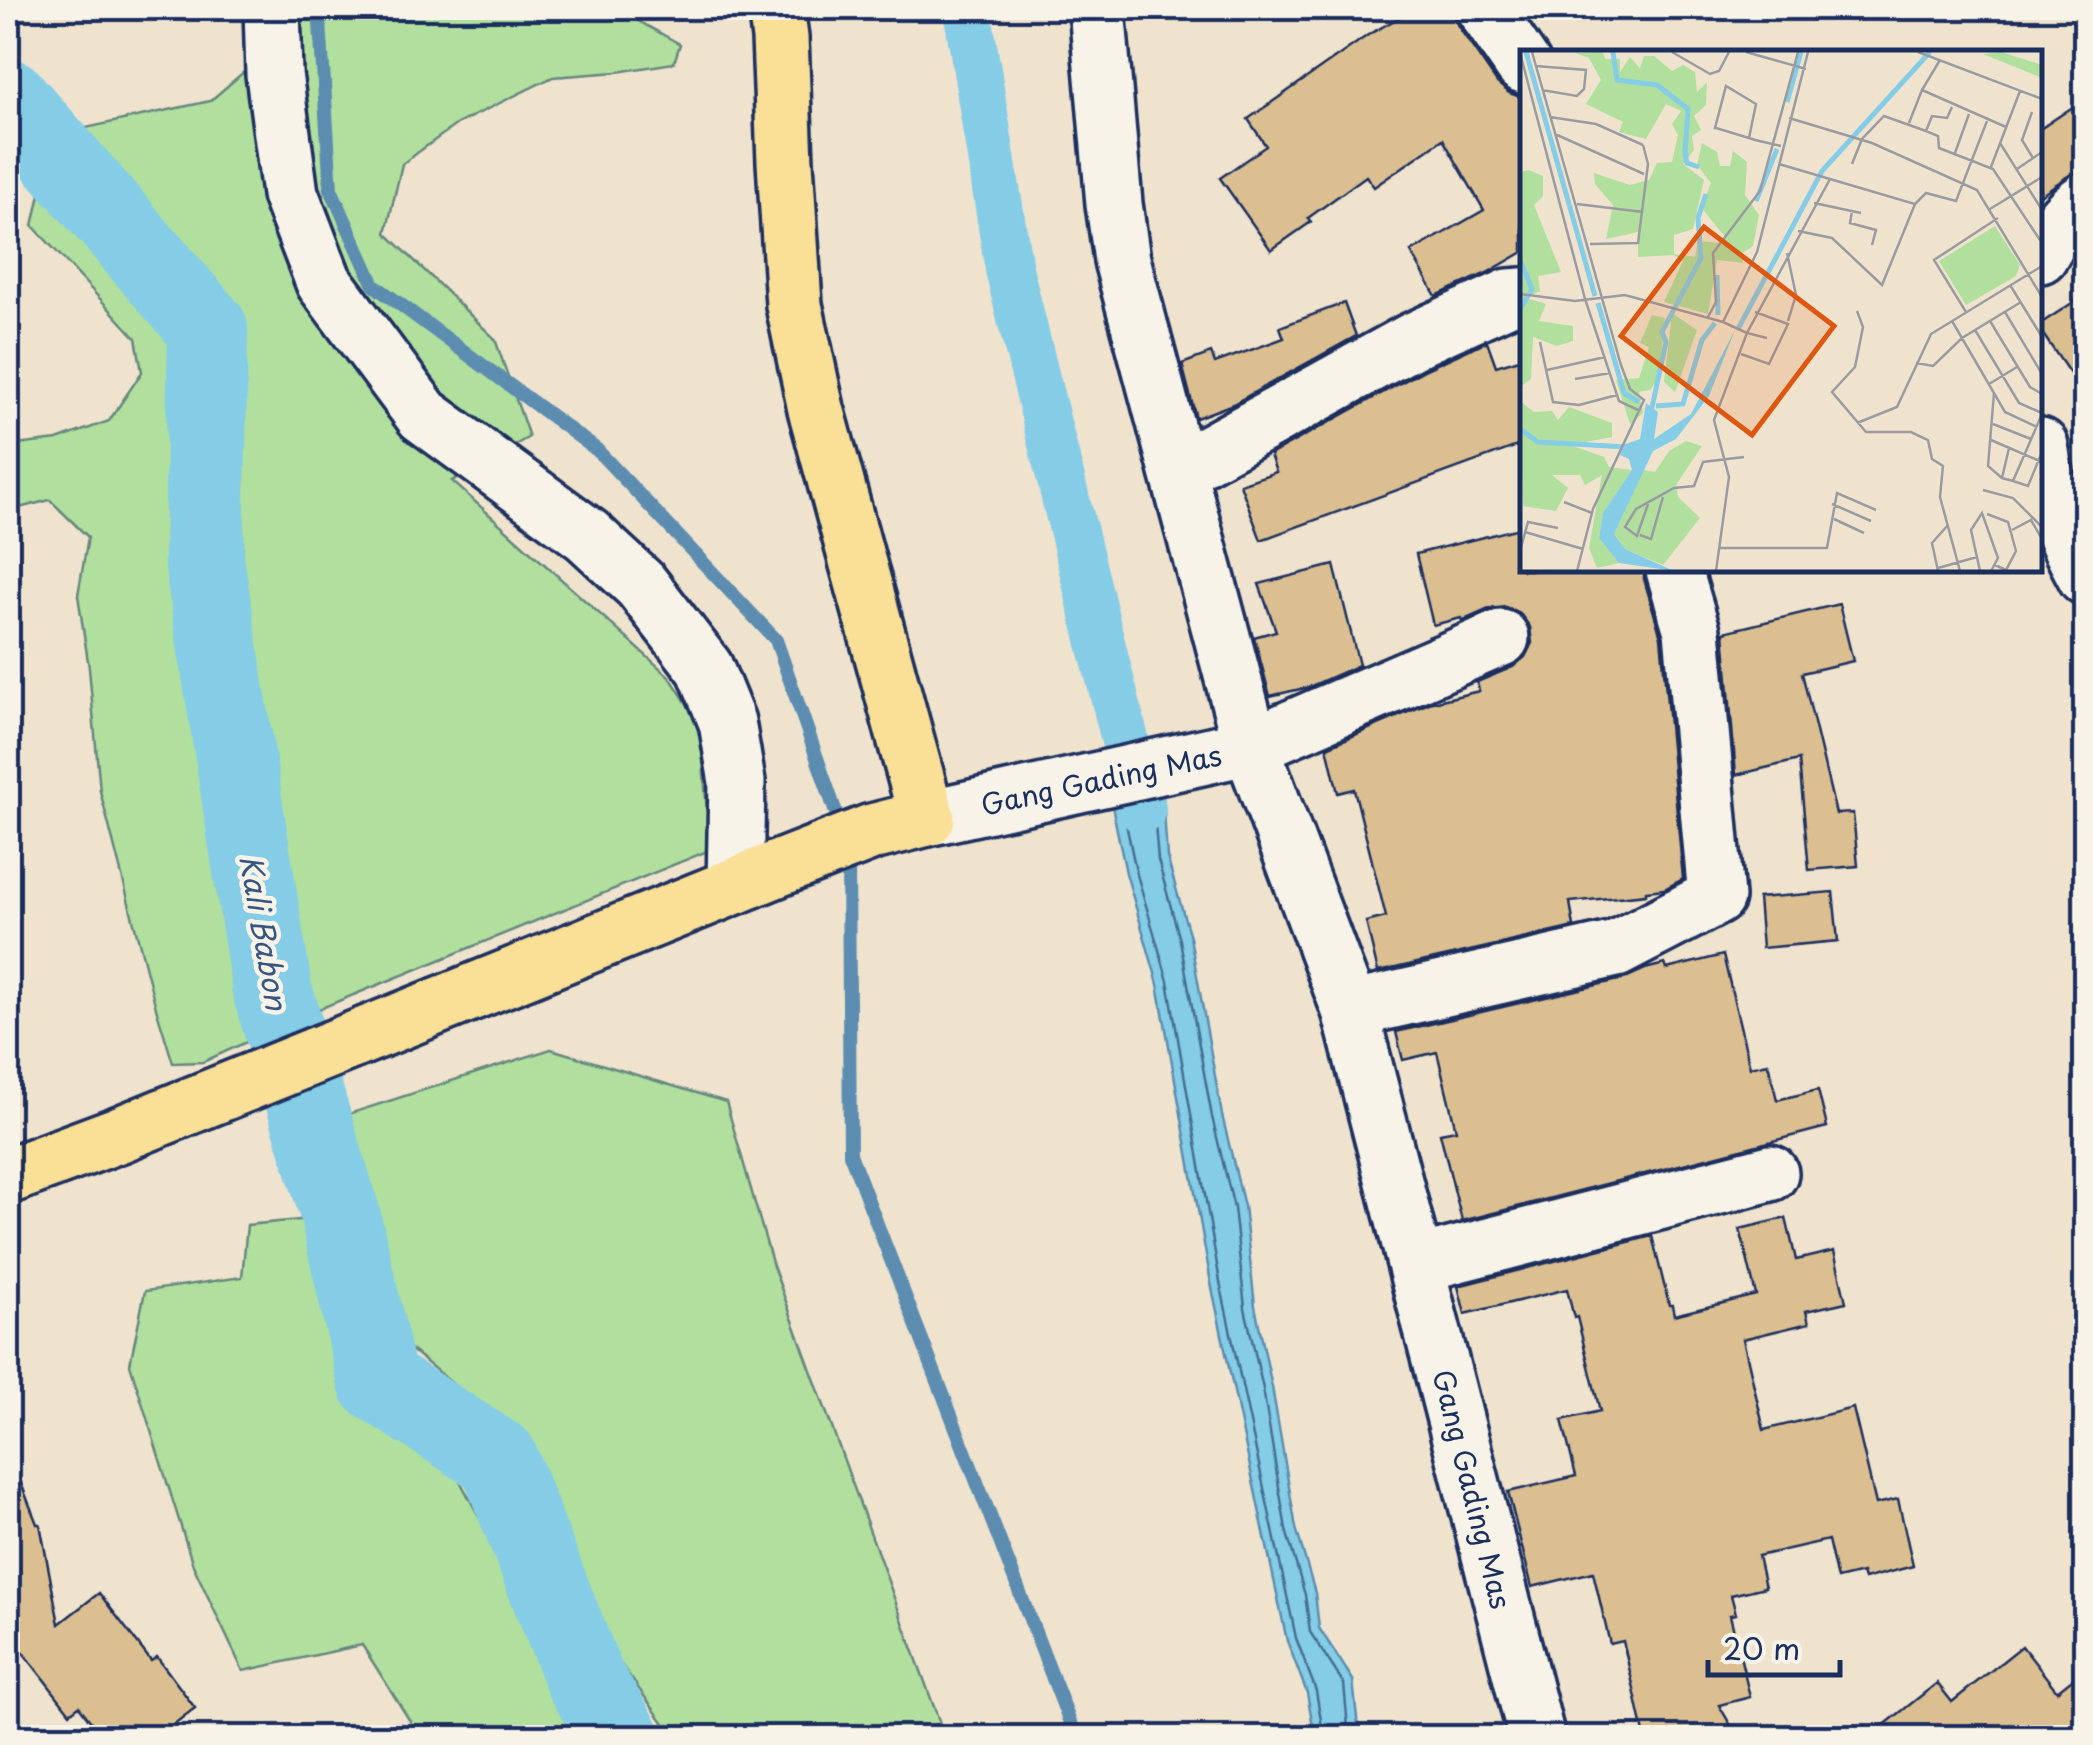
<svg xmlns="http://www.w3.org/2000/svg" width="2093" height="1745" font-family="'Playpen Sans',sans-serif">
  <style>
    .green { fill: #b0df9e; stroke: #66877e; stroke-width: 2.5 }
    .water { fill: #85cce6; stroke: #5b8db0; stroke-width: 2.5 }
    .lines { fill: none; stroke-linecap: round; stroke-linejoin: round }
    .shore { stroke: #456e94; stroke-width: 2.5 }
    .stream { stroke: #5b8db0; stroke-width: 14 }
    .canal { stroke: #85cce6; stroke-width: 48 }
    .river { stroke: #85cce6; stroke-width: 80 }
    .building { fill: #dbbf90; stroke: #1b2f5e; stroke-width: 2.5 }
    .minor-casing { stroke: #1b2f5e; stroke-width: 62 }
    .major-casing { stroke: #1b2f5e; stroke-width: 62 }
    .minor { stroke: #f7f3e8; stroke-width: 55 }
    .major { stroke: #fadf96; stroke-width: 55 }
    .labels { text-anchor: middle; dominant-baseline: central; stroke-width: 9; stroke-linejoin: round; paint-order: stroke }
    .street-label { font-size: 28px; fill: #1b2f5e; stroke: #f7f3e8 }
    .water-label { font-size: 30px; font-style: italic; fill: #365680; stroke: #f7f3e8 }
    .inset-river { fill: none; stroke: #85cce6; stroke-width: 5 }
    .inset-road { fill: none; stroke: #9a9ba1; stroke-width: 2.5 }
    .view { fill: #de5710; fill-opacity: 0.15; stroke: #de5710; stroke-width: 5 }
    .inset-edge { fill: none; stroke: #1b2f5e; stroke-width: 5 }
  </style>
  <rect width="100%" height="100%" fill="#efe3ce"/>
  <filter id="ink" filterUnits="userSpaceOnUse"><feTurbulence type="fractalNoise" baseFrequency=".01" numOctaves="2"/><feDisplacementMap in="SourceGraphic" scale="20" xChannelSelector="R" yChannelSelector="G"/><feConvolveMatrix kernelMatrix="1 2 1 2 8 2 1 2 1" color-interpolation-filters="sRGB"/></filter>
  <g filter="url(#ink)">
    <g class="green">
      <polygon points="296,8 623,8 633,18 680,44 674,63 617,72 553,77 457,124 402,164 386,233 495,339 529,437 452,481 670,677 700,724 710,850 314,1011 203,1062 173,1063 156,1008 100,791 89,668 78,595 88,537 50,500 8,511 8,446 57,440 109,421 142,372 136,338 33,226 42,185 81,129 210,101 297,26"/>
      <polygon points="551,1049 726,1102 773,1266 945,1737 674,1737 617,1659 533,1449 405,1345 336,1118"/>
      <polygon points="309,1219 359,1402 440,1443 539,1630 563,1686 599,1737 420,1737 362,1645 243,1671 193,1565 130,1364 145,1291 242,1277 247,1225"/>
    </g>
    <polygon class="water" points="1163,796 1167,857 1190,937 1222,1115 1244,1206 1255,1306 1272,1387 1296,1528 1315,1593 1319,1628 1353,1680 1359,1737 1315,1737 1307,1693 1287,1641 1211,1283 1158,984 1126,873 1112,806"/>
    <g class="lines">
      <polyline class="shore" points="1324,1738 1316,1691 1296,1638 1220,1282 1168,981 1136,871 1125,819 1128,813 1148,809 1154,813 1158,860 1180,940 1212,1117 1234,1208 1245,1308 1263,1389 1286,1530 1305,1595 1310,1632 1344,1684 1349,1738"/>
      <g class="stream">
        <polyline points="319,8 331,189 374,285 597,450 776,640 842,830"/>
        <polyline points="848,856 850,1154 1076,1738"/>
      </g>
      <polyline class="canal" points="967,8 1009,269 1142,809"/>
      <polyline class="river" points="8,98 208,329 204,560 272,990 340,1214 378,1382 498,1459 584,1678 621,1738"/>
    </g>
    <g class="building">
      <polygon points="1416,8 1449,8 1458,26 1497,83 1509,93 1523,98 1523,252 1487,273 1436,296 1411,252 1484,210 1443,139 1374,187 1366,176 1308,218 1311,222 1271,250 1220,178 1266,146 1248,119 1368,35"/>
      <polygon points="2086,98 2086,164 2040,195 2040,129"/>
      <polygon points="2086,294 2086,397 2040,330 2040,324"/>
      <polygon points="1344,303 1356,336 1233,404 1196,418 1182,364 1211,353 1215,363 1284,338 1280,327"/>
      <polygon points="1487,341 1496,366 1523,358 1523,444 1261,540 1240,484 1276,472 1270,455 1426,369"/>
      <polygon points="1523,527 1523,570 1644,570 1644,579 1661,637 1683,879 1664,889 1646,891 1646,894 1570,902 1574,927 1378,972 1366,922 1386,917 1354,789 1338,793 1327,747 1429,703 1479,691 1477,682 1513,667 1525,657 1532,643 1530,627 1520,614 1506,607 1489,609 1462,621 1461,618 1433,625 1416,554"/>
      <polygon points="1334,565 1359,665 1309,687 1270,696 1254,637 1276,631 1259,584"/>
      <polygon points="1839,604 1853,661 1802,673 1836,814 1853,813 1858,866 1809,870 1799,760 1736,775 1724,632"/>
      <polygon points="1833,892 1838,941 1762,948 1758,898"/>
      <polygon points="1723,955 1750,1067 1768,1063 1777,1100 1818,1090 1827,1127 1462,1221 1440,1133 1456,1130 1437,1052 1403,1060 1396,1032 1623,979 1645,969 1665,964 1667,969"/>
      <polygon points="1786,1218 1796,1260 1834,1251 1846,1302 1806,1311 1809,1323 1743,1339 1764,1430 1853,1408 1876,1504 1898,1499 1913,1566 1864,1579 1862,1573 1837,1579 1828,1540 1758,1556 1765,1587 1731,1595 1736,1614 1730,1615 1750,1697 1719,1705 1738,1738 1645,1738 1623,1641 1610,1644 1593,1572 1532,1587 1508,1492 1576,1476 1562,1420 1600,1411 1577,1317 1574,1318 1567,1289 1465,1314 1458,1286 1652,1236 1669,1305 1672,1305 1674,1315 1756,1295 1740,1229"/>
      <polygon points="10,1455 37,1524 40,1524 59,1624 99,1593 151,1661 157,1657 195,1708 156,1738 103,1738 79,1706 70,1713 8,1633 8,1456"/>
      <polygon points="2022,1646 2057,1691 2086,1668 2086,1738 1868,1738 1937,1683 1952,1702"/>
    </g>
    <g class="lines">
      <defs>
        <g id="minor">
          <polyline points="272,8 274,74 290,194 324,282 423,415 587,535 641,585 705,668 727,722 737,782 735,886"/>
          <polyline points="1097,8 1114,204 1122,260 1251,746 1501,638"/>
          <polyline points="1484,8 1523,65"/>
          <path d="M2040,255C2052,234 2065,214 2086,200"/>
          <path d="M2040,446C2047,495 2062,533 2086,577"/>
          <polyline points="1178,470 1412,341 1509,297 1523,296"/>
          <polyline points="927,818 1251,746 1350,1010 1537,1738"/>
          <polyline points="1350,1010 1616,949 1716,897 1692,631 1674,570"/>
          <polyline points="1416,1265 1770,1173"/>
        </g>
        <polyline id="major" points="8,1176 118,1135 777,869 872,832 927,818 816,409 794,305 785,162 780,38 776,8"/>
      </defs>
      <use href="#minor" class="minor-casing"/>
      <use href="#major" class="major-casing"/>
      <use href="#minor" class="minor"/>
      <use href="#major" class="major"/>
    </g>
  </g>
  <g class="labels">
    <g class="street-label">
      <text transform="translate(1101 779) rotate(-12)">Gang Gading Mas</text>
      <text transform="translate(1473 1489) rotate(76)">Gang Gading Mas</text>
    </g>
    <g class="water-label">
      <text transform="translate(265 932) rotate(80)">Kali Babon</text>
    </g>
  </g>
  <g transform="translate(1520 50)">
    <rect width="522" height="522" fill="#efe3ce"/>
    <path d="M83,2L85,9H100V22L110,7L120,18L124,6H134L152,21L163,15L175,22L177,42L187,32L186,55L174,66L181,80L172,86L174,100L163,114L184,130L173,179L154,185V204L175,207L178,191L201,193L205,187L181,157L191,133L177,115L182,93L197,102L200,116H210L213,101L227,112L225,145L239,165L233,196L222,203L223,213L197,210L188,264L144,252L163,211L154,205L118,207V182L86,189L93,155L75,134L74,123L110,135L129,130L137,113L152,112L158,85L152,74L161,61L146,54L126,89L99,82L103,72L66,54L81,30L69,8L55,3ZM481,2L522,15V28L463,4ZM9,120L23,126V146L14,155L41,222L18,226L20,241L6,248L26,254L19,271L53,276V291L37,296L13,287L11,329L0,337V122ZM475,176L500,215L496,226L446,255L419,211ZM152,263L177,280L155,342L144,332ZM132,265L145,268L139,328L130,340L119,342L123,363L110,374L96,330L119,328L129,297L120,293ZM0,351L14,362L32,361L38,370L49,357L92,373V387L50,395L84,407L89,417L112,420L83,463L79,488L99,513L77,518L69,498L82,425L65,435L60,425H32L48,438L36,461L3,456ZM166,391L182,396L156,435L158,447L180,468L143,515L105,499L94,484L123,420L135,422L149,401Z" fill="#b0df9e"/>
    <path d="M215,280L189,346L156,389L133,401L94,484L105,499L154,521L99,513L79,488L83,463L112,420L109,409L100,405L103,395L120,389L126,353L138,362L134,389L171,364Z" fill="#85cce6"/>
    <path class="inset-river" d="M6,2L75,246M93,2L97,30L137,35L168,59L165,103L167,113L179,117M267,52L281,2M236,151L257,99M0,210L12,239L0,259M197,225L198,265M78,253L104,343L119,352M218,279L302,121L410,2M136,356L163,354L182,290L195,273M131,362L146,292L142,282L181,208L178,168L186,144M0,379L18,392L107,397"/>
    <path class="inset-road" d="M12,2L101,315L110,339L124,350L73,459L57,521M152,2L190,24L199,21L209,2M226,2L286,19M398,2L522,49M0,3L65,249L99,351L120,361M16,16L66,20L64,39L57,46L22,40M402,40L420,10M432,57L427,68L412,66L406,81L418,86L419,98L473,119L522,193M512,62L502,90L513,108M30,67L76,74L123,95M269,68L352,93L457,140L522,247M389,73L402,40L486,77M35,84L124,124M229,88L236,54L206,36L195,78H196L229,88L235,90L261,96M480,93L522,160M435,103L449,64M259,114L395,154L362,235L312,188L278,181M332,114L342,89L364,66L406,81M471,117L500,41M497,119L522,102M294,153L341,163M57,154L123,162M395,154L406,143L436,151L467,71M470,159L522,127M332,161L330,173L356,180L352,195M70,194L118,193L128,114L123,95M267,203L276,245L268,271M490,235L522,287M0,244L55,251L105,245L203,272L237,202L288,2M337,261L343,277L335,317L312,342L346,382H391L408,390L412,409L423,416L420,447L440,521M446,262L414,210L478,168M485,262L522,324M188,267L196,252L193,203L240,141L278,2M432,271L485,362L517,377M470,271L510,337L522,344M455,280L499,353L522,363M247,288L227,283L310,129M20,292L33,352L59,355L97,345M221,304L249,314L268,274L235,262M396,313L413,316L442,288L501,252M27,320L85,307M55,329L90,323M469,334L497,317M474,343L468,416L482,428L493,431L522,364M337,373L377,357L411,284L522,216M473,374L511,389M471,390L522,412M0,428V470M482,428L489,398M493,431L508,436L522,402M463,440L493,448L522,477M44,452L72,463M128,454L117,486L105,477L116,459L154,438L174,436L183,412L224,407M312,454L351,471M467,464L488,472L496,501L486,520L475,515M314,469L344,483M492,480L511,470L522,489M5,482L63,499M120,485L131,489L143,447M199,498H307L317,443L356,460M0,501L8,472L38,478M418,518L457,507M196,521L209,427L194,370L227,283L203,272M418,521L412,493L428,475M460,521L451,480L462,463L478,508L471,521"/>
    <path class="view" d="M184,177L314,276L232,385L101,286Z"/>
    <rect width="522" height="522" class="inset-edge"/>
  </g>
  <rect width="2093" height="1745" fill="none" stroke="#f7f3e8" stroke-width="40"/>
  <rect x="20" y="20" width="2053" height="1705" fill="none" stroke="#1b2f5e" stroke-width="4" filter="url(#ink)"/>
  <path d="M1708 1660v15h132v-15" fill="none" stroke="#1b2f5e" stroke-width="5"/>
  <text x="1723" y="1660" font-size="30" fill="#1b2f5e" stroke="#f7f3e8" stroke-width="8" paint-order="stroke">20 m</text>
</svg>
